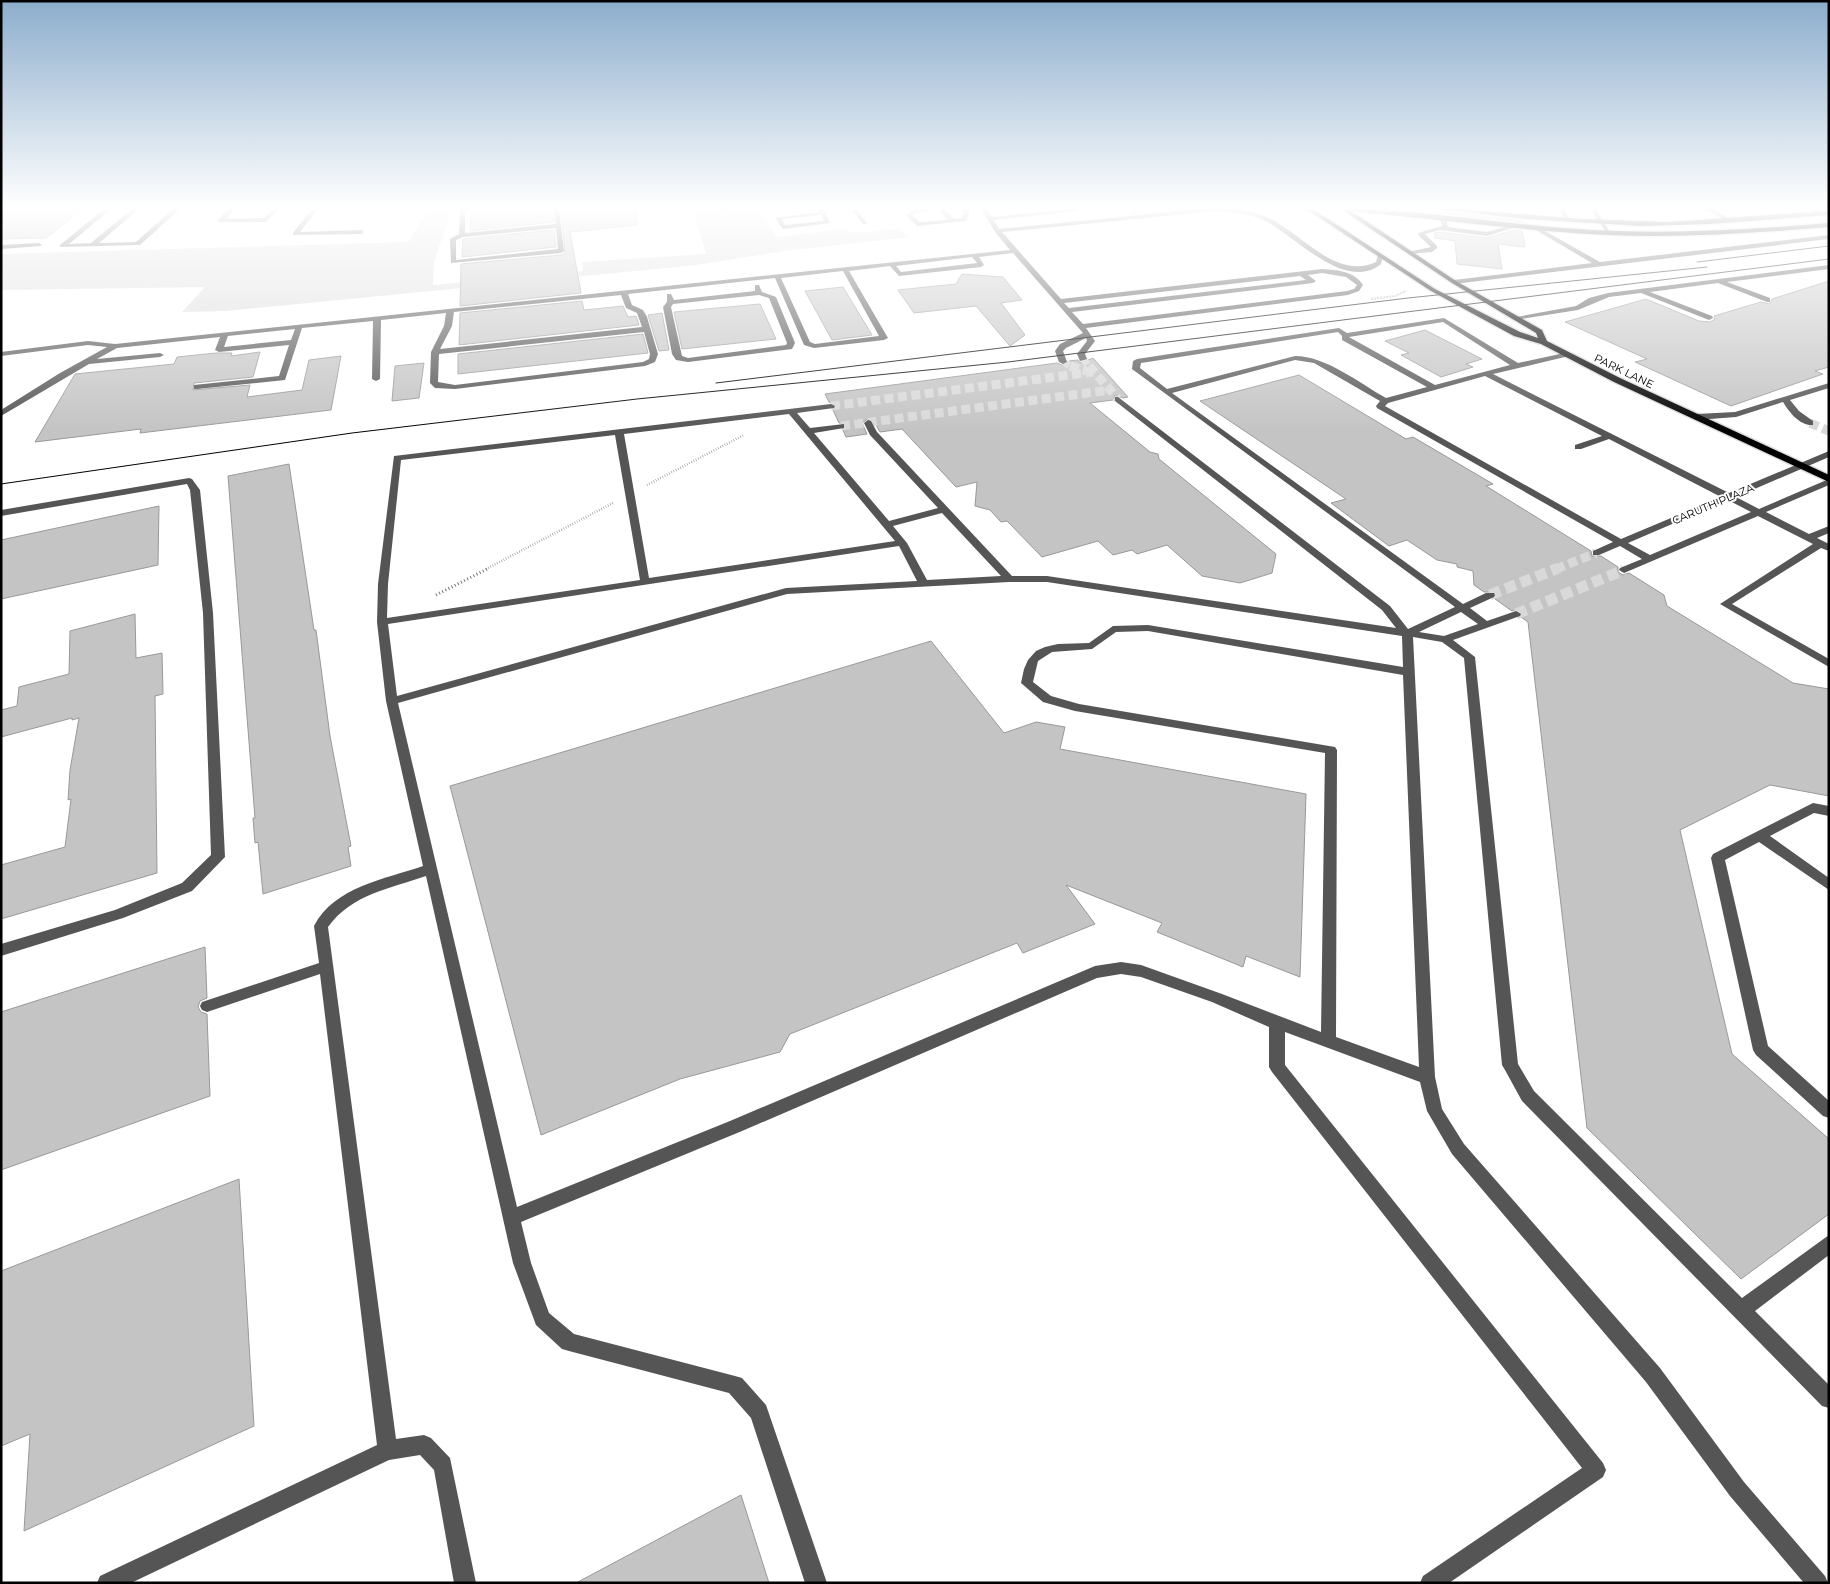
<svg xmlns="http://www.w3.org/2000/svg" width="1830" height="1584" font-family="Montserrat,sans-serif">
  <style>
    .green { fill: #dcdcdc }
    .building { fill: #c4c4c4; stroke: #999 }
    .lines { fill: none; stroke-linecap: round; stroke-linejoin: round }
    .minor-tunnel-far2 { stroke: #d9d9d9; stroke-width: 7; stroke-dasharray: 7 4; stroke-linecap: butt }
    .minor-tunnel-far1 { stroke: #d9d9d9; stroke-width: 9; stroke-dasharray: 9 4.5; stroke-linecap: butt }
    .minor-tunnel { stroke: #d9d9d9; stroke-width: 11; stroke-dasharray: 11 5.5; stroke-linecap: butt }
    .major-casing { stroke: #dbdbdb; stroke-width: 3 }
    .path-far2 { stroke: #777; stroke-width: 2; stroke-dasharray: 0.5 1; stroke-linecap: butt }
    .path-far1 { stroke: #777; stroke-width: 2.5; stroke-dasharray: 0.5 2; stroke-linecap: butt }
    .path { stroke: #777; stroke-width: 3; stroke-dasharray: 1 2.5; stroke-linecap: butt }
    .minor { fill: #555; fill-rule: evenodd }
    .major { fill: #000; fill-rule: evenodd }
    .tram { stroke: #000; stroke-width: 1 }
    .labels { text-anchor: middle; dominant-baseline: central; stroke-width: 4; stroke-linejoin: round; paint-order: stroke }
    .far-street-label { font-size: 11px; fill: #000; stroke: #fff }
  </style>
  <rect width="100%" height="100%" fill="#fff"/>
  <polygon class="green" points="451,211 434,262 433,285 583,271 582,262 706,254 694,212 762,212 776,237 843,229 855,233 899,228 909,237 784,251 696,265 226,311 182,312 205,287 1,290 1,254 408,242 427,212"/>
  <g class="building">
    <polygon points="1,209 82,210 46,238 1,239"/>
    <polygon points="501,209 551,209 554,222 470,231 471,212"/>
    <polygon points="561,209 636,209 637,225 570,232 581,293 460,306 461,264 561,255 565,253"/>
    <polygon points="1433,209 1520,220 1520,222 1433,212"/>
    <polygon points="554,230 556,247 462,257 463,239"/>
    <polygon points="1513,230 1522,231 1525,247 1498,244 1502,269 1457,264 1455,241 1435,238 1434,233 1440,232 1487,238"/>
    <polygon points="962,274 1003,277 1022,300 1001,303 1025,335 1010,346 976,306 914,313 898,290 956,284"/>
    <polygon points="1829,281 1829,367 1815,371 1823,374 1731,406 1635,362 1647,359 1565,322 1646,299 1699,321 1710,322 1715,319 1714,316 1761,302 1770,304 1772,299"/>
    <polygon points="843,287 872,335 832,340 805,291"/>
    <polygon points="582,301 584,310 623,306 628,317 636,316 639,325 459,345 460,313"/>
    <polygon points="760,304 776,339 682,349 674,312"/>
    <polygon points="662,313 669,350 659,351 648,315"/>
    <polygon points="1425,330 1482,359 1466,364 1473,367 1441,377 1401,355 1409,353 1385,341"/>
    <polygon points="643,334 648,353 458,374 458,354"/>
    <polygon points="260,352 253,377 194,383 193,390 250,385 247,397 302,390 309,360 341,356 331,410 140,433 141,429 35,442 75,374 174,364 177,357 216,353 232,353 231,356"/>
    <polygon points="1093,358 1128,397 1123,398 1115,395 1113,400 1090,403 1150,452 1158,454 1159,459 1276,554 1272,573 1240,583 1202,576 1167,545 1137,554 1132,550 1113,555 1098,541 1042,557 1007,521 1001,522 990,510 975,506 977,482 956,487 902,429 880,432 873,420 869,418 862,423 867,434 846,437 843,430 846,428 845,423 839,423 833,410 837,405 829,402 825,394 1057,363 1064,366 1069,361 1078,360 1081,363"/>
    <polygon points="424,363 419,398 392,401 395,366"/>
    <polygon points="1299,375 1406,439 1413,437 1493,484 1486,486 1591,551 1592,556 1601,556 1618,567 1618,572 1623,575 1629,573 1664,595 1667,606 1793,683 1829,689 1829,796 1770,785 1680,830 1732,1054 1829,1139 1829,1214 1741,1279 1587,1128 1528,622 1521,617 1522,612 1517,609 1512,611 1495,599 1497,596 1496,592 1484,592 1474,585 1473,571 1457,567 1457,564 1437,560 1407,540 1389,546 1331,503 1346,499 1200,401"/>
    <polygon points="289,464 314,630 316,630 330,736 351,846 348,847 351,866 263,894 258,842 255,843 253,818 255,818 228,476"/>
    <polygon points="159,506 158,565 1,599 1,540"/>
    <polygon points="135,614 136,658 162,653 163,694 155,696 157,873 1,919 1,865 65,847 71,799 68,800 70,770 79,718 72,720 72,718 1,737 1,710 17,706 19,687 69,674 70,631"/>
    <polygon points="931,641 1004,733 1036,722 1065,727 1060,749 1306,794 1300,977 1246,956 1243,967 1157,932 1162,923 1066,885 1095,924 1023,953 1017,943 790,1034 780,1052 680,1079 541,1135 450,786"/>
    <polygon points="205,947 207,998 200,1001 198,1007 201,1012 207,1014 210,1096 1,1170 1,1012"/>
    <polygon points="239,1179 254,1426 24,1531 30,1434 1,1446 1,1271"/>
    <polygon points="741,1495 769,1583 576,1583"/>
  </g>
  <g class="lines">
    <g class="minor-tunnel-far2">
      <polyline points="1131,211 1143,210"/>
      <polyline points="1083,359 1090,367"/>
      <polyline points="1063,362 1072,367"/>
    </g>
    <g class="minor-tunnel-far1">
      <polyline points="1070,366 1086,371"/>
      <polyline points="1089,366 1118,399"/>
      <polyline points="831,406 1093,372"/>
      <polyline points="1810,423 1829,431"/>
      <polyline points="841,426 1110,390"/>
      <polyline points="1556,569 1596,553"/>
    </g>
    <g class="minor-tunnel">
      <polyline points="1490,595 1559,568"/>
      <polyline points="1516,614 1624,570"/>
    </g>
    <defs>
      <g id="major">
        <path d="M1306,209H1313L1435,289L1520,332L1538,338L1536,333L1452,283L1341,209C1420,209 1500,224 1579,229C1662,235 1746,230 1829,223V227C1756,233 1682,238 1608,235C1522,231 1437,219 1351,211L1456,281L1542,330L1547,341L1620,378L1829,475V482L1614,382L1541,344L1514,336L1431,291Z"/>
        <polygon points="1437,209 1459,209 1583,219 1669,222 1829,211 1829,215 1709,224 1640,226 1526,219"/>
      </g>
    </defs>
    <use href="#major" class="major-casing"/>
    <polyline class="path-far2" points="1371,299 1395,296 1406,291"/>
    <g class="path-far1">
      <polyline points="647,485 744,435"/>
      <polyline points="486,569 613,503"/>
    </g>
    <polyline class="path" points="436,595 489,568"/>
    <g class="minor">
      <polygon points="104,209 111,209 69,244 91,243 132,209 139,209 99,243 136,242 173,209 180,209 140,245 60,247 60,245"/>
      <polygon points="228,209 235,209 226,219 264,218 273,209 279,209 266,222 218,222 218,220"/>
      <polygon points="312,209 318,209 300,232 361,230 364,232 361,234 293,235 293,233"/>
      <path d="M460,209H471L465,211V233L556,224L553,209H559L564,251L561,253L451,263L450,239L459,234ZM556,228L558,249L456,260V240L463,237Z"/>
      <polygon points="720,209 728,209 722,212"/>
      <path d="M818,209H824L830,223L783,229L775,218L819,212ZM821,215L824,221L785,225L782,219Z"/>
      <polygon points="851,209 857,209 867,224 863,224"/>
      <polygon points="915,209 936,209 917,213 913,215 919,222 947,220 939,209 945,209 954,219 962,218 964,212 962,209 968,209 970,212 966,221 917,226 906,215"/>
      <path d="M981,209H987L992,217L1070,209H1077L1078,211L994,220L999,229C1045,224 1092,220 1138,215C1177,211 1221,202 1259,214C1297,226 1333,282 1376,262L1378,255L1383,256L1381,264C1377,267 1372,270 1367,271C1332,279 1294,235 1265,221C1250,213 1232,213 1216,211L1002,232L1061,299L1322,269C1338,270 1354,271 1363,285L1359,291L1348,295L1086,328L1095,341L1085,354L1087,359L1080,361L1077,354L1087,341L1086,338L1066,348L1063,351L1067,362L1063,364L1059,362L1055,351L1060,344L1083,333L1013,253L979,257L984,265L981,267L899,276L890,266L849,271L888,338L884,340L814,348L804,345L775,278L628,294L632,305L643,310L647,317L658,354L655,362L645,366L455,389L435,388L430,383L431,352L444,326L446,313L381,320L380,379L376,381L372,379L373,321L302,328L285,380L197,389H194V385L279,376L289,345L219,352L215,350L220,337L117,348L97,359L160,353L164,355L160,357L89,364L1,416V410L60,373L107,347L88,345L1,356V352L88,341L115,344L1010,250L995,232ZM972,257L977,263L901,272L896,266ZM843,271L879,336L815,344L810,342L781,278ZM1322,273L1346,277L1357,285L1354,289L1347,291L1083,324L1072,312L1313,283L1316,281L1308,275ZM1300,276L1306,280L1069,308L1064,303ZM621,295L626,308L637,313L642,327L440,349L452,326L454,312ZM295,329L291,340L224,347L228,336ZM644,332L650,354L649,359L643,362L455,385L438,382L439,354Z"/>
      <polygon points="1559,209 1565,209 1570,221 1566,221"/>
      <polygon points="1590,209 1596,209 1611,234 1607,234"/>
      <polygon points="1705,209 1713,209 1734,221 1729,222"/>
      <polygon points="1807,209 1816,209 1823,213 1820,215"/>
      <polygon points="1443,216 1446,218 1448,227 1487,232 1516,224 1519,226 1487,236 1440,230 1425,234 1437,246 1437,248 1432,252 1408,254 1408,252 1431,247 1420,237 1418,233 1442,226 1440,218"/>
      <polygon points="1536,226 1600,262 1829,235 1829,239 1454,284 1451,282 1454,280 1592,263 1534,229 1534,227"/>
      <polygon points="39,243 42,245 41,246 1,249 1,245"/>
      <polygon points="1829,265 1829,269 1727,282 1770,298 1770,302 1767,302 1718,283 1650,292 1712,316 1713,318 1709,320 1641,293 1609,297 1578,310 1515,320 1511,318 1576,306 1589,298 1608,293"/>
      <path d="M755,285H759L762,292L776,297L795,343L792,349L688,362L676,360L672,354L663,307L667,302V294H671L674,300L755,291ZM759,295L769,298L787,343L786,345L688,358L682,356L671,307L673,304Z"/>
      <path d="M1444,318L1518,363L1569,352V356L1493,374L1729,493L1829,451V457L1736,497L1759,509L1829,479V485L1766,512L1809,534L1829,526V533L1817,538L1829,544V551L1821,548L1732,604L1829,659V667L1720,604L1813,544L1758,516L1624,573L1619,570L1620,568L1642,559L1620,546L1599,555H1593V551L1613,542L1377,408L1376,406L1380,401L1314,363L1295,360L1172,393L1463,604L1486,593H1494L1495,595L1494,597L1470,608L1487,621L1516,611L1521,614L1520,616L1453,640L1475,657L1518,1064L1534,1091L1742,1298L1829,1235V1255L1755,1311L1829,1385V1408L1822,1406L1522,1101L1505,1070L1502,1065L1464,658L1442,642L1413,637L1435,1077L1442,1109L1464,1144L1660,1368L1744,1482L1825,1576L1828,1583H1804L1730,1496L1646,1382L1452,1154L1427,1111L1420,1082L1285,1032V1065L1603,1463L1606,1470L1603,1477L1449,1583H1420L1423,1576L1582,1468L1272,1072L1269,1067V1027L1212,1002L1141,977L1121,974L1097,978L742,1131L521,1222L531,1263L549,1313L574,1334L735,1376L742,1378L766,1405L827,1583H805L751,1418L729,1393L569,1351L562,1349L536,1325L513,1263L426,876C389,889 352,894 328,927L396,1439L424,1435L431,1438L450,1458L476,1583H454L434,1470L420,1455L389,1460L131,1583H97L100,1576L377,1445L320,974L207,1012L202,1010L200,1006L202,1002L319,963L314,926C334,887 385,879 423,866L386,701L377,622L378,584L394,456L831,404L835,406L834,408L797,413L810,428L844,424V428L814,433L889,521L938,508L870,435L864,423L868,420L871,421L877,432L1012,576H1047L1396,628L1382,610L1115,401V397H1118L1390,606L1408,629L1455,607L1132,369L1133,361L1137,359L1339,328L1347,333ZM1443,322L1510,365L1435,385L1349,337ZM1338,332L1342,336V340L1427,387L1386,398C1359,383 1326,356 1295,356L1167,389L1140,368L1141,363ZM1485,376L1602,436L1575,445V449H1581L1609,439L1721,497L1621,539L1385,406L1388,403ZM789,414L895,541L649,578L624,434ZM615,435L640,580L387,618L388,584L401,460ZM1728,500L1751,512L1650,555L1628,543ZM942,513L1001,576L927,580L907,543L893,526ZM899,546L917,581L786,588L397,696L388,624ZM1009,582H1047L1402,636L1403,667L1148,625L1113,626L1089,643L1058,644L1045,647L1036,651L1028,660L1024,669L1021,683L1043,702L1075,711L1325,753L1321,1032L1222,994L1141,965L1121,962L1095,966L730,1121L517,1207L398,703L787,594ZM1461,612L1478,624L1444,636L1419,632ZM1148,631L1403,675L1419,1067L1336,1037L1337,750L1335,747L1079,704L1051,696L1033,682L1038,661L1052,652L1092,649L1116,632Z"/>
      <path d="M1829,383V388L1790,400L1799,411L1813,421V425C1800,426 1789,412 1783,402L1736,417L1696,420L1692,417L1696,414L1735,412Z"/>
      <polygon points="189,478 192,479 200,490 213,613 225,857 192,891 123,918 1,956 1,944 115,910 182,883 211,855 203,613 190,490 187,484 1,516 1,510"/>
      <polygon points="1813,803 1829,806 1829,816 1814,813 1770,836 1829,878 1829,890 1759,842 1725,860 1768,1046 1829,1101 1829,1118 1823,1116 1756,1055 1753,1050 1711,858 1713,854"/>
    </g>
    <use href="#major" class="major"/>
    <g class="tram">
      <polyline points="1697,262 1829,246"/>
      <polyline points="716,383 1408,298 1707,267"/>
      <polyline points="1,484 352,433 637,399 1008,362 1829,259"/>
    </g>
  </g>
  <linearGradient id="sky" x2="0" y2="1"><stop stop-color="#8cadcc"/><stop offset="0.48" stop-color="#fff"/><stop offset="1" stop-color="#fff" stop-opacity="0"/></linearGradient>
  <rect width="1830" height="431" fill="url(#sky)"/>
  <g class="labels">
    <g class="far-street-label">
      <text transform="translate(1624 371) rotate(26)">PARK LANE</text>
      <text transform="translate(1713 504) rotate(-23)">CARUTH PLAZA</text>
    </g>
  </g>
  <rect width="1830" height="1584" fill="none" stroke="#000000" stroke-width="5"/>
</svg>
